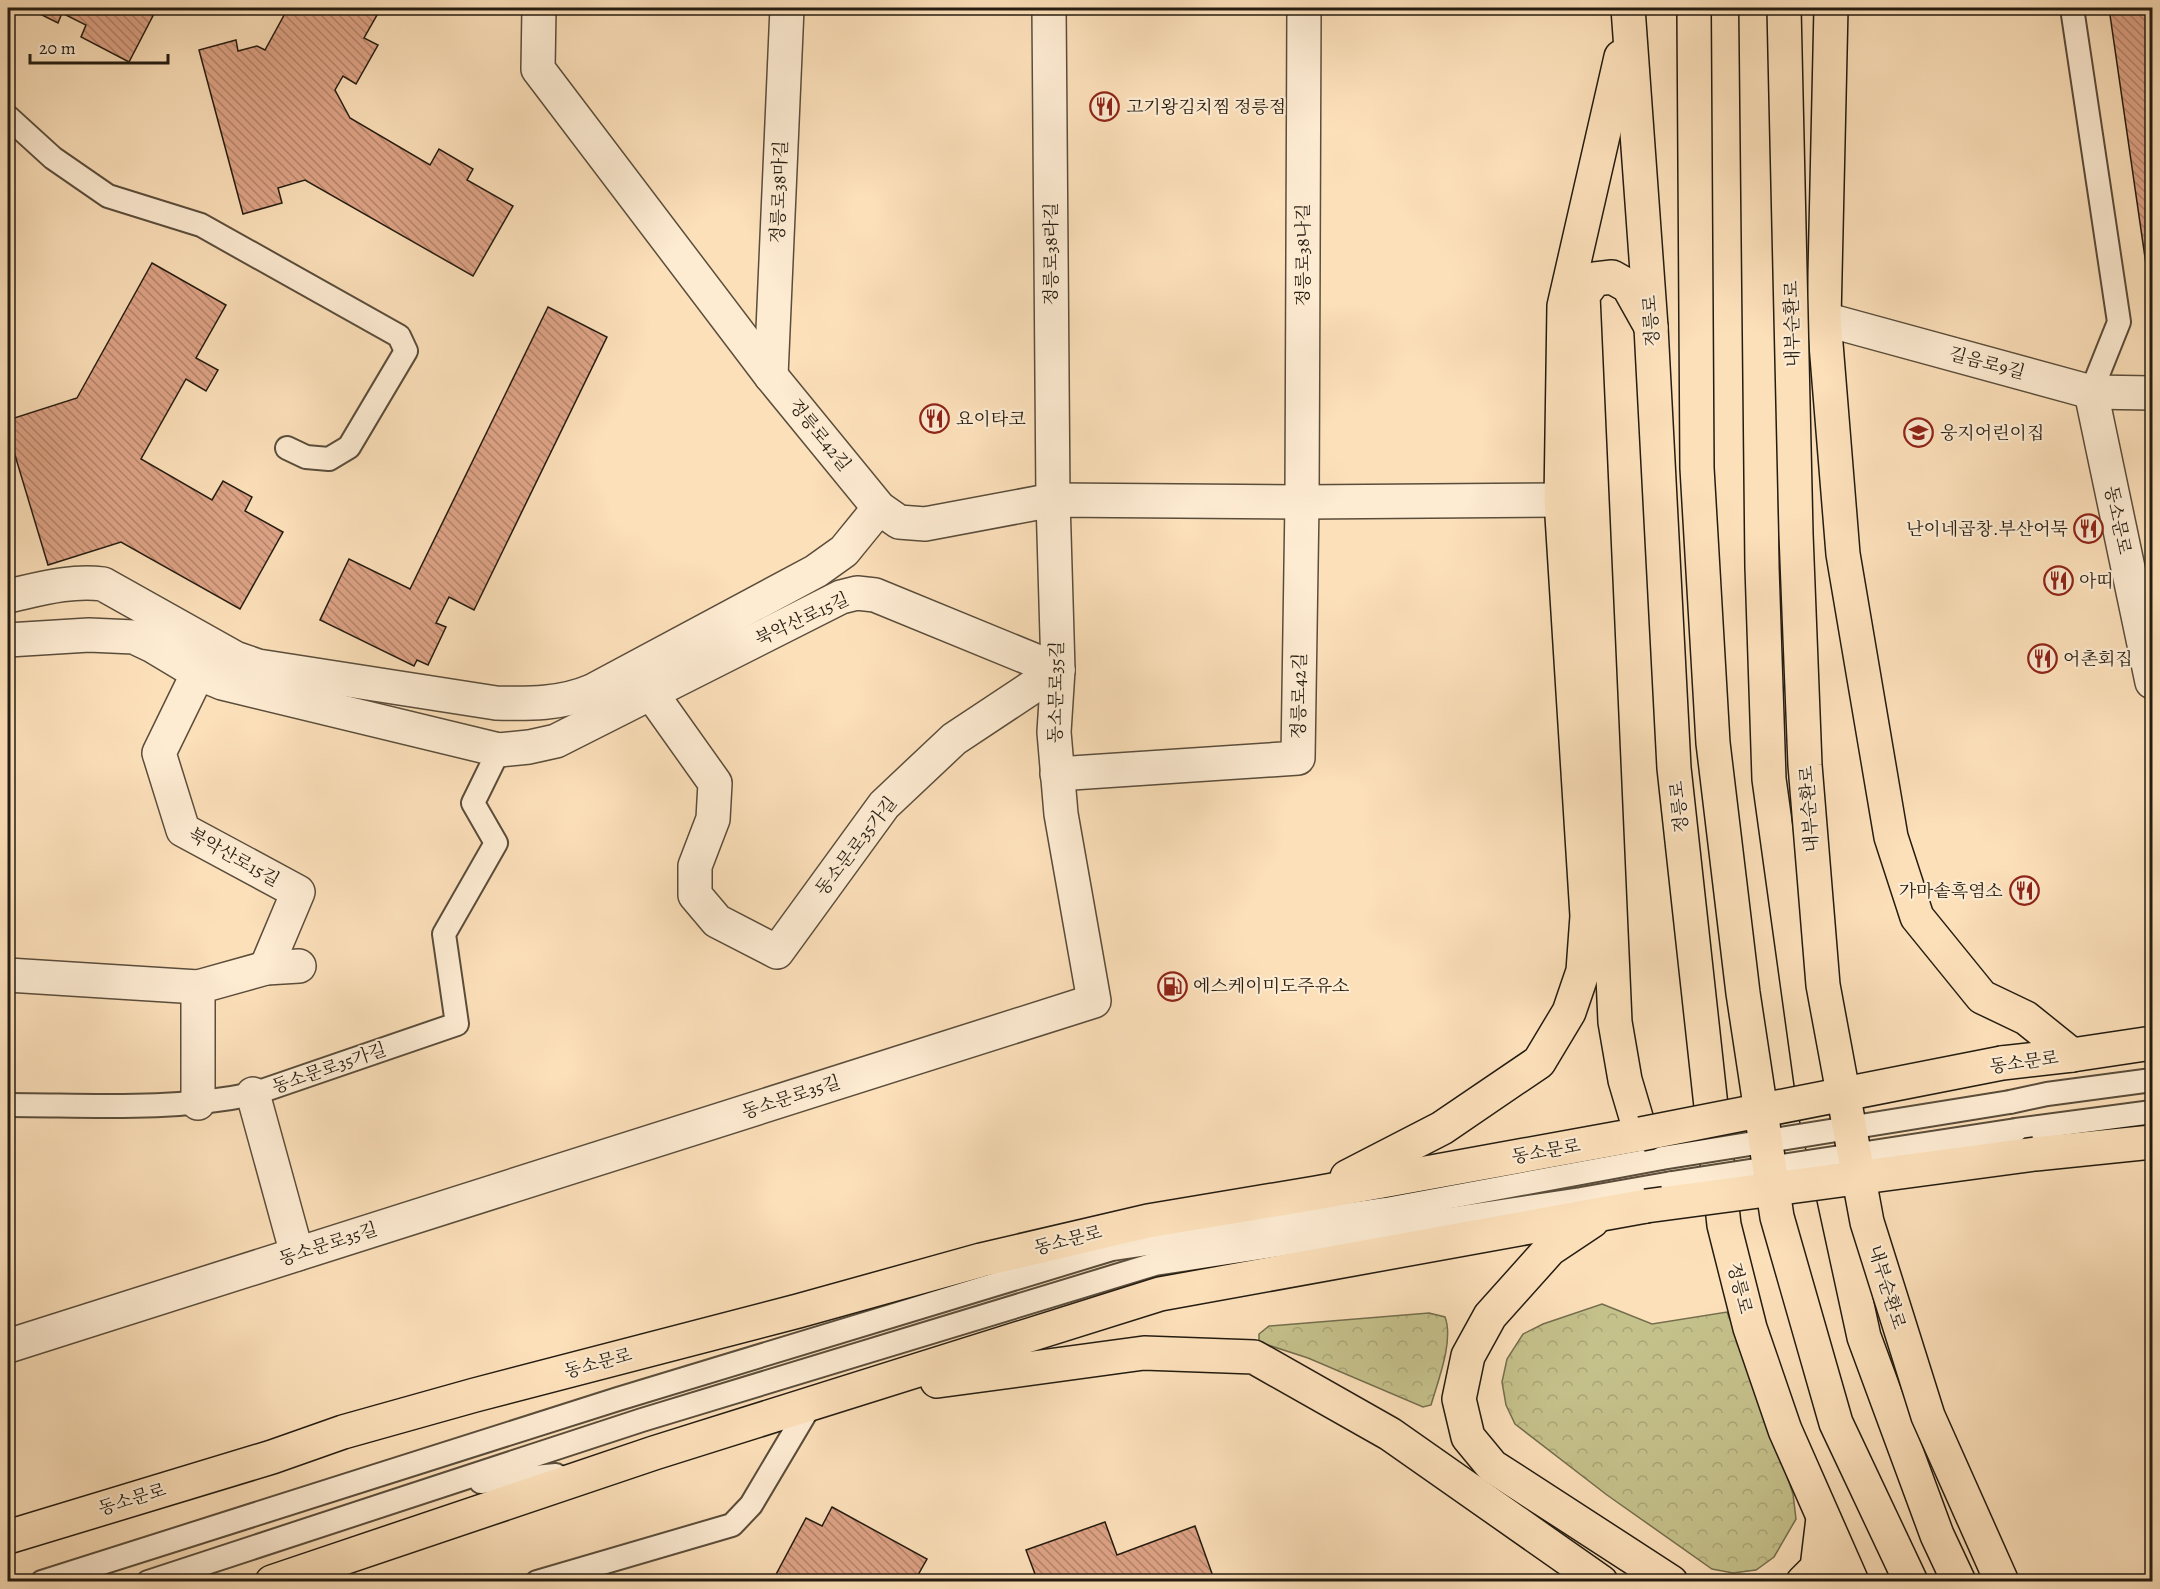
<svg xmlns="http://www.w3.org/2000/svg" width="2160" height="1589" font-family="Alegreya,'Noto Serif KR',serif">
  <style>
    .forest { fill: url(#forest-crowns); stroke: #746e4e; stroke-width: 1.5 }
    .building { fill: url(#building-back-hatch); stroke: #241c11; stroke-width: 1.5 }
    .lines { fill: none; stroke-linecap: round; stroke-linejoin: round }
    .service-casing { stroke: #5a4d3b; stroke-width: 26 }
    .minor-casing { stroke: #5a4d3b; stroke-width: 36 }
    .primary-casing { stroke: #241c11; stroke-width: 36 }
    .service { stroke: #fdebd2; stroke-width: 22 }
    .minor { stroke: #fdebd2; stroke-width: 33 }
    .primary { stroke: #fce0ba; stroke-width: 33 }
    .service-bridge-casing { stroke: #5a4d3b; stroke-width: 26; stroke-linecap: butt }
    .primary-bridge-casing { stroke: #241c11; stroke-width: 36; stroke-linecap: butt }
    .trunk-bridge-casing { stroke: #241c11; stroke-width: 36; stroke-linecap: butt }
    .service-bridge { stroke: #fdebd2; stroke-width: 22 }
    .primary-bridge { stroke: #fce0ba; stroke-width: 33 }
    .trunk-bridge { stroke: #fce0ba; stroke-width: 33 }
    .labels { text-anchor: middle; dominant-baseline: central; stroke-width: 4.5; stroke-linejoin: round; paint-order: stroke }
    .poi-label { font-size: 18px; fill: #241c11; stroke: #fdebd2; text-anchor: start }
    .street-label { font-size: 18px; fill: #241c11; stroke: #fdebd2 }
  </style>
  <defs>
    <pattern id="forest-crowns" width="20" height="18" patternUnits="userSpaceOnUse" patternTransform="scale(1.5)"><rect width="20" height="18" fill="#c5c18b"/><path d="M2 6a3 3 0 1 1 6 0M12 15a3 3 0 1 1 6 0" fill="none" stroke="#a9a577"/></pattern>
    <pattern id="building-back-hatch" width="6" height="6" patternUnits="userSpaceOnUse" patternTransform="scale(1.5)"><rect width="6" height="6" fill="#dea386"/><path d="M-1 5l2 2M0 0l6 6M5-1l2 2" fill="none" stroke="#b4846c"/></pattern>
  </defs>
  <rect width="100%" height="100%" fill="#fce0ba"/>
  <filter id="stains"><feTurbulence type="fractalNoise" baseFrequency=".00333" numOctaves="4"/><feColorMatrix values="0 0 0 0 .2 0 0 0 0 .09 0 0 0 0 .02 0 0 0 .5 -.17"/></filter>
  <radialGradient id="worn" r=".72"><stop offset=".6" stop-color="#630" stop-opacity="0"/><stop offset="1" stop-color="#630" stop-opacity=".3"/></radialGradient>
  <g class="forest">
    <polygon points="1602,1304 1652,1324 1727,1312 1760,1396 1793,1494 1796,1519 1774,1557 1756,1570 1733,1573 1712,1569 1607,1495 1515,1424 1506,1405 1502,1382 1507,1359 1523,1334 1543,1324"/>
    <path d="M1429,1313L1445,1317C1454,1340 1438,1381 1431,1405L1423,1407L1308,1358L1259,1342V1334L1269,1326Z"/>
  </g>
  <g class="building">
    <polygon points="28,8 157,8 129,62 81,37 86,25 62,13 58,23"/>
    <polygon points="288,8 363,8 377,15 364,38 378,45 356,84 343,76 335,90 350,118 430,165 439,149 473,169 467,180 513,206 473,276 305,180 278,188 282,203 243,214 199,50 236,40 238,51 257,46 265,50"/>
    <polygon points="2109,8 2152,8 2152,306"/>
    <polygon points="152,263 226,305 196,358 218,370 206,391 186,379 141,459 212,500 223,481 252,497 245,511 283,532 240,609 121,542 48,565 8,432 8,420 77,398"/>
    <polygon points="548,307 607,337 474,610 449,597 436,623 446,627 428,665 417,660 414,666 320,620 349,559 410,589"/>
    <polygon points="832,1507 927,1559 914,1582 772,1582 806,1518 822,1526"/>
    <polygon points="1105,1522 1117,1555 1195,1526 1215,1582 1038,1582 1026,1550"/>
  </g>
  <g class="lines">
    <defs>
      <g id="service">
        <polyline points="2072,8 2119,322 2091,392"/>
        <polyline points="8,117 53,158 108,196 201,225 399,336 406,351 349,447 329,459 306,457 287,448"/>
        <polyline points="2010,1102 2047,1094 2152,1080"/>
        <path d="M8,1105C90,1105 172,1111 253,1094L457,1024L444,934L496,843L473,803L499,750"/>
        <polyline points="2016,1130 2152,1112"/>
        <polyline points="481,1482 556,1475"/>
        <polyline points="42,1582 618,1399 1112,1249 1386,1209 1662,1158"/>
        <polyline points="148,1582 642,1420 1155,1264 1581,1199 1672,1183"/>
        <polyline points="537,1582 732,1525 751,1505 811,1404"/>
      </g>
      <g id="minor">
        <polyline points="539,8 538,69 771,376 879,508 899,522 925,524 1053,500 1302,502 1561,500"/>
        <polyline points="1824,319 2091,392 2152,393"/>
        <polyline points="771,376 787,8"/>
        <polyline points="2091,392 2152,682"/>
        <path d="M8,596C40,589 70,580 103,584L235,658L258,666L496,703C529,704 562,704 592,691L816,571L844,551L879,508"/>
        <polyline points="8,640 89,635 134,637 153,646 198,673 222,683 499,750 529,747 556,741 841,597 857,593 875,595 1058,670"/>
        <polyline points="198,673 159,753 183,830 298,892 266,968"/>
        <polyline points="651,693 715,783 713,819 695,866 695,895 717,921 777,952 884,805 954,739 1058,670"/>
        <polyline points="1057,774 1298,758 1302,502 1304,8"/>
        <polyline points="8,975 198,987"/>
        <polyline points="253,1094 297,1254"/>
        <polyline points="198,1103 198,987 266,968 299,966"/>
        <polyline points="8,1346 1094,1001 1061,814 1054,732 1058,670 1053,500 1049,8"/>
      </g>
      <g id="primary">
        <polyline points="1628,8 1651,327 1674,768 1724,1225 1750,1328 1785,1430 1852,1582"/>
        <polyline points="1756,8 1762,567 1769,779 1815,1111 1864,1337 1937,1535 1959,1582"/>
        <polyline points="1831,8 1824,319 1843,554 1891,837 1917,917 1982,997 2026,1018 2072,1055"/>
        <polyline points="2002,1063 2072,1055 2152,1043"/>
        <polyline points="2035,1154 2152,1142"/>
        <polyline points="1347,1177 1442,1128 1539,1062 1569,1012 1583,971 1587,916 1561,500 1564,306 1621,57"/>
        <polyline points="1592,1221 1550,1249 1490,1316 1468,1356 1459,1399 1468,1437 1492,1466 1671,1582"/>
        <polyline points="937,1381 1144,1353 1254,1357 1390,1434 1601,1582"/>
        <polyline points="8,1537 272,1457 343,1432 475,1395 798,1311 981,1260 1148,1221 1316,1193 1641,1134 1625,1080 1615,1022 1583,295 1595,279 1612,277 1628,286 1651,327"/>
        <polyline points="272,1582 654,1453 1160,1294 1646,1206"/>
        <polyline points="1803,1582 1817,1568 1823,1518"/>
      </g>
    </defs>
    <use href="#service" class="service-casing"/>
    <use href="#minor" class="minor-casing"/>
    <use href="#primary" class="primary-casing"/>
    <use href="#service" class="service"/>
    <use href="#minor" class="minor"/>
    <use href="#primary" class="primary"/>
    <defs>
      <g id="service-bridge">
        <polyline points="1662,1158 2010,1102"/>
        <polyline points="1672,1183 2016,1130"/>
      </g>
      <g id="primary-bridge">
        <polyline points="1641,1134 2002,1063"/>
        <polyline points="1646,1206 2035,1154"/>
      </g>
      <g id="trunk-bridge">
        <polyline points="1694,8 1697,468 1713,743 1743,993 1777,1217 1836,1423 1911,1582"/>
        <polyline points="1784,8 1796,534 1805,765 1823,985 1867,1222 1928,1416 2002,1582"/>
      </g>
    </defs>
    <use href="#service-bridge" class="service-bridge-casing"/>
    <use href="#primary-bridge" class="primary-bridge-casing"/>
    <use href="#trunk-bridge" class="trunk-bridge-casing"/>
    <use href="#service-bridge" class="service-bridge"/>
    <use href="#primary-bridge" class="primary-bridge"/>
    <use href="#trunk-bridge" class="trunk-bridge"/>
  </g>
  <defs>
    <symbol id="restaurant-ring" viewBox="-11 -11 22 22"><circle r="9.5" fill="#fdebd2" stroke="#8f2418" stroke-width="1.5"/><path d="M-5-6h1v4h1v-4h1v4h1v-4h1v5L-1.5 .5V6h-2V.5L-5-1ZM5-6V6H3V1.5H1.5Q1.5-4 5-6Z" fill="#8f2418"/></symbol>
    <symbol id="school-ring" viewBox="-11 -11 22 22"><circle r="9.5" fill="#fdebd2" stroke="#8f2418" stroke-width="1.5"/><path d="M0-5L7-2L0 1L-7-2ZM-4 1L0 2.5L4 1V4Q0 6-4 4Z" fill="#8f2418"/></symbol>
    <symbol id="fuel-ring" viewBox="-11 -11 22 22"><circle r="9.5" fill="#fdebd2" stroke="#8f2418" stroke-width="1.5"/><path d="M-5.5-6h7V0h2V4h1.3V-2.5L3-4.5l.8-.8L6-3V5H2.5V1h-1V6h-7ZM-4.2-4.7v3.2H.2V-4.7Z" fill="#8f2418"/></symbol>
  </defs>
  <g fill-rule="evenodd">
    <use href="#restaurant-ring" x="1088" y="90" width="33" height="33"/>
    <use href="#restaurant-ring" x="918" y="402" width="33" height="33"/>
    <use href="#school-ring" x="1902" y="416" width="33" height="33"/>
    <use href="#restaurant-ring" x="2072" y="512" width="33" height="33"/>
    <use href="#restaurant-ring" x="2042" y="564" width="33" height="33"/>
    <use href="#restaurant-ring" x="2026" y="642" width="33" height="33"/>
    <use href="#restaurant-ring" x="2008" y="874" width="33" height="33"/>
    <use href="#fuel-ring" x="1156" y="970" width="33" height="33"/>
  </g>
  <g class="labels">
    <g class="poi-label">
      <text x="1126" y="107">고기왕김치찜 정릉점</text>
      <text x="956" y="419">요이타코</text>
      <text x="1940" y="433">웅지어린이집</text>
      <text x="2068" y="529" text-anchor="end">난이네곱창.부산어묵</text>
      <text x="2079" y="581">아띠</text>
      <text x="2063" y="659">어촌회집</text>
      <text x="2003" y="891" text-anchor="end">가마솥흑염소</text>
      <text x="1193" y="986">에스케이미도주유소</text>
    </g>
    <g class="street-label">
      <text transform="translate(779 192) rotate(-88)">정릉로38마길</text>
      <text transform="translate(1051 254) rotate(-90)">정릉로38라길</text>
      <text transform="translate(1303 255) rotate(-90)">정릉로38나길</text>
      <text transform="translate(1651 321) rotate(-94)">정릉로</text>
      <text transform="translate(1792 324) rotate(-91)">내부순환로</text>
      <text transform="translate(1987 363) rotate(15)">길음로9길</text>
      <text transform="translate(820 435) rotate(51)">정릉로42길</text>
      <text transform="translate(2118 520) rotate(78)">동소문로</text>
      <text transform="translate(802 619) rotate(-25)">북악산로15길</text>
      <text transform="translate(1056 692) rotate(-89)">동소문로35길</text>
      <text transform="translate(1299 696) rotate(-89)">정릉로42길</text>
      <text transform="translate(1679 807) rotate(-96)">정릉로</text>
      <text transform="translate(1809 809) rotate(-94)">내부순환로</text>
      <text transform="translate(856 846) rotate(-52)">동소문로35가길</text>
      <text transform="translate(234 857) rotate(29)">북악산로15길</text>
      <text transform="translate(2024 1062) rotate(-8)">동소문로</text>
      <text transform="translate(329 1068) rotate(-19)">동소문로35가길</text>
      <text transform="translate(791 1097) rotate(-18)">동소문로35길</text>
      <text transform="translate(1546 1151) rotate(-10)">동소문로</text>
      <text transform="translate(1068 1240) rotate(-14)">동소문로</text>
      <text transform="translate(328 1244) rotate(-18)">동소문로35길</text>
      <text transform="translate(1887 1287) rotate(73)">내부순환로</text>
      <text transform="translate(1740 1288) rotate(76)">정릉로</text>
      <text transform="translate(598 1363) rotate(-15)">동소문로</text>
      <text transform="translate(132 1499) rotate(-17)">동소문로</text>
    </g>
  </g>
  <rect width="2160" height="1589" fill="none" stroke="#fce0ba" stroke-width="30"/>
  <rect x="9" y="9" width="2142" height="1571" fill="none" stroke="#241c11" stroke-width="3"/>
  <rect x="15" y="15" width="2130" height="1559" fill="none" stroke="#241c11" stroke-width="1.5"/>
  <path d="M30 54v9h138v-9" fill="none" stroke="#241c11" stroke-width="3"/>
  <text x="39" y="54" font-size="18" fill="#241c11" stroke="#fdebd2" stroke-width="4.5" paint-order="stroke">20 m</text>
  <rect width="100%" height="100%" filter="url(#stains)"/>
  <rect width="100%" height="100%" fill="url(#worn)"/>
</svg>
